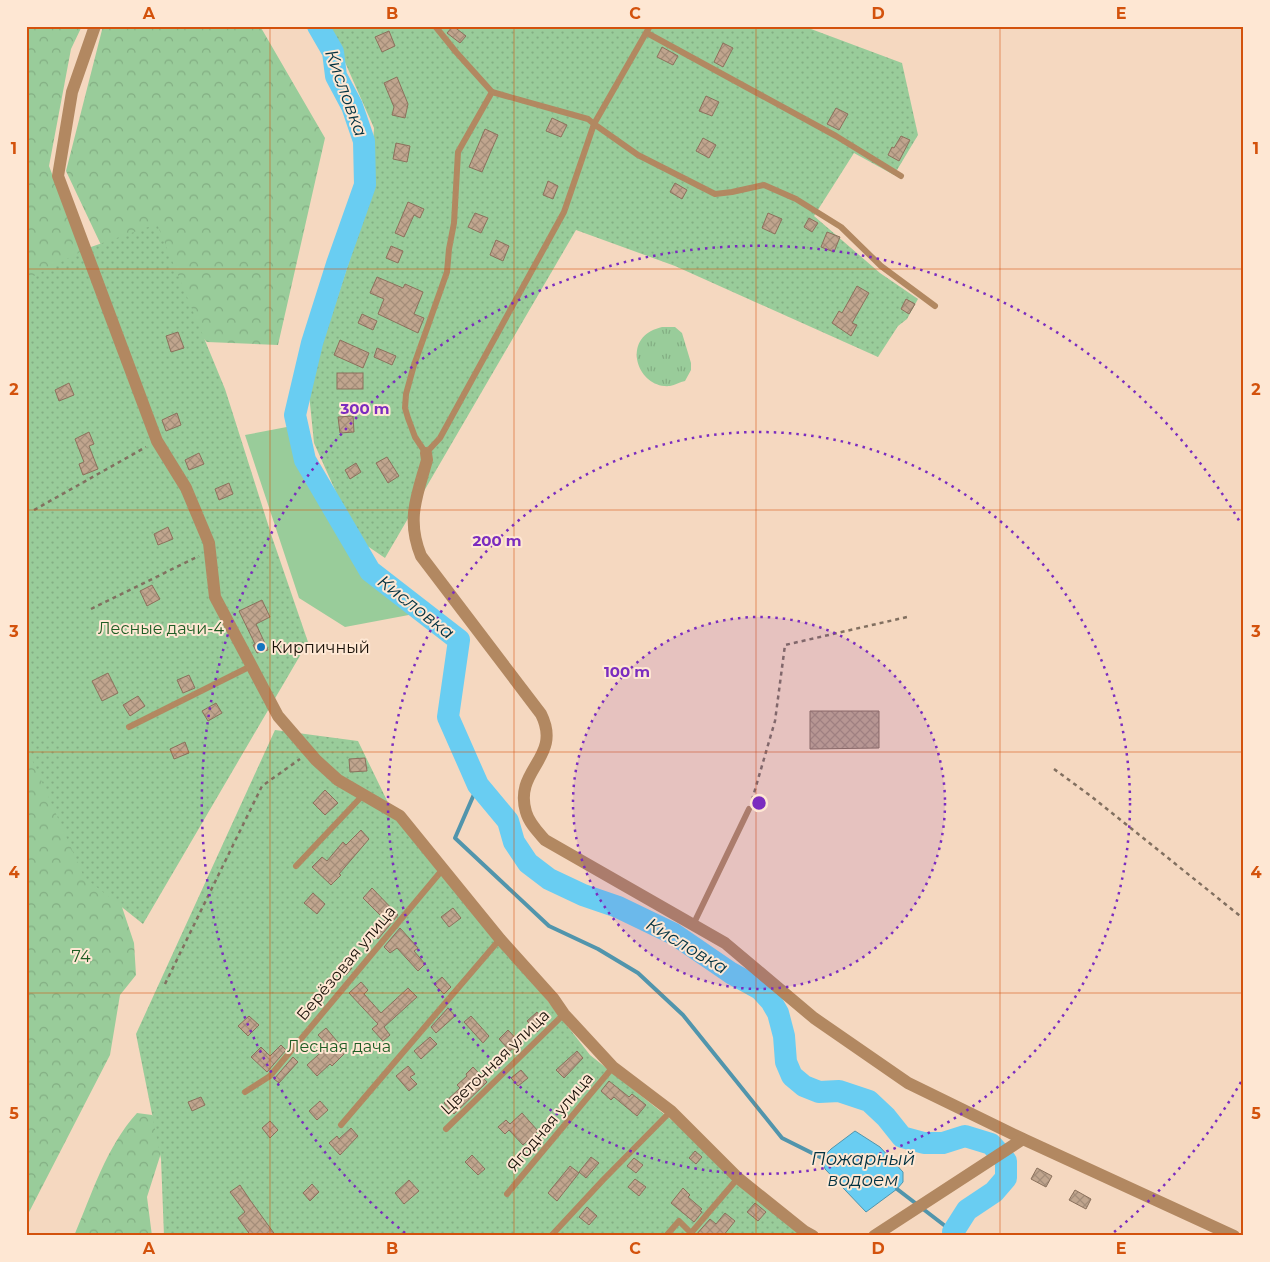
<svg xmlns="http://www.w3.org/2000/svg" width="1270" height="1262" font-family="Montserrat,sans-serif">
  <style>
    .grass { fill: url(#grass-tufts) }
    .forest { fill: url(#forest-crowns) }
    .park { fill: #99cc9a }
    .garden { fill: url(#garden-dots) }
    .water { fill: #69cdf2; stroke: #5195ac }
    .lines { fill: none; stroke-linecap: round; stroke-linejoin: round }
    .stream { stroke: #5195ac; stroke-width: 4 }
    .river { stroke: #69cdf2; stroke-width: 22 }
    .building { fill: url(#building-cross-hatch); stroke: #8b715c }
    .path { stroke: #827060; stroke-width: 2.5; stroke-dasharray: 4 4; stroke-linecap: butt }
    .service { stroke: #b28861; stroke-width: 6 }
    .minor { stroke: #b28861; stroke-width: 12 }
    .grid { fill: none; stroke: #d3520c; stroke-width: 1; stroke-opacity: 0.55 }
    .ring { fill: none; stroke: #7b2cbf; stroke-width: 2.5; stroke-dasharray: 2.5 5 }
    .poi-dot { fill: #1475c1; stroke: #fee7d3; stroke-width: 2 }
    .labels { text-anchor: middle; dominant-baseline: central; stroke-width: 4; stroke-linejoin: round; paint-order: stroke }
    .park-label { font-size: 16px; fill: #1e5d24; stroke: #fee7d3 }
    .poi-label { font-size: 16px; fill: #1a1108; stroke: #fee7d3; text-anchor: start }
    .street-label { font-size: 16px; fill: #1a1108; stroke: #fee7d3 }
    .water-label { font-size: 18px; font-style: italic; fill: #023241; stroke: #fee7d3 }
    .centre { fill: #7b2cbf; stroke: #fee7d3; stroke-width: 2.5 }
    .ring-label { font-size: 15px; text-anchor: middle; font-weight: bold; fill: #7b2cbf; stroke: #fee7d3; stroke-width: 4; stroke-linejoin: round; paint-order: stroke }
    .neatline { fill: none; stroke: #d3520c; stroke-width: 2 }
    .grid-label { font-size: 16px; text-anchor: middle; font-weight: bold; fill: #d3520c }
  </style>
  <defs>
    <pattern id="grass-tufts" width="24" height="20" patternUnits="userSpaceOnUse" patternTransform="scale(1.25)"><rect width="24" height="20" fill="#99cc9a"/><path d="M3 7l-1-3M5 7V3M7 7l1-3M15 17l-1-3M17 17v-4M19 17l1-3" fill="none" stroke="#83ae83"/></pattern>
    <pattern id="forest-crowns" width="20" height="18" patternUnits="userSpaceOnUse" patternTransform="scale(1.25)"><rect width="20" height="18" fill="#99cc9a"/><path d="M2 6a3 3 0 1 1 6 0M12 15a3 3 0 1 1 6 0" fill="none" stroke="#83ae83"/></pattern>
    <pattern id="garden-dots" width="8" height="8" patternUnits="userSpaceOnUse" patternTransform="scale(1.25)"><rect width="8" height="8" fill="#99cc9a"/><path d="M2 2h.1M6 6h.1" fill="none" stroke="#83ae83" stroke-width="1.8" stroke-linecap="round"/></pattern>
    <pattern id="building-cross-hatch" width="8" height="8" patternUnits="userSpaceOnUse" patternTransform="scale(1.25)"><rect width="8" height="8" fill="#c0a58e"/><path d="M0 0l8 8M0 8l8-8" fill="none" stroke="#a48d79"/></pattern>
  </defs>
  <rect width="100%" height="100%" fill="#f5d8c0"/>
  <path class="grass" d="M662,327H675L682,333L691,363V370L685,381C680,382 675,385 670,386C640,389 623,346 651,331C654,329 659,328 662,327Z"/>
  <g class="forest">
    <polygon points="26,26 82,26 71,49 49,166 91,276 26,354"/>
    <polygon points="103,26 260,26 325,138 278,345 207,342 165,301 120,285 66,171"/>
    <polygon points="26,651 107,862 134,943 136,975 120,995 110,1055 26,1218"/>
    <path d="M137,1113L152,1115L168,1131L147,1197L152,1236H74C92,1194 106,1147 137,1113Z"/>
  </g>
  <polygon class="park" points="292,426 299,457 340,530 414,614 345,627 299,598 245,435"/>
  <g class="garden">
    <polygon points="329,26 803,26 902,63 918,135 894,175 854,153 814,216 880,273 918,299 907,319 898,326 878,357 675,266 576,230 385,558 357,539 314,443 307,374 329,323 370,198 374,128"/>
    <polygon points="157,224 225,389 272,537 308,642 143,924 84,877 26,746 26,280 88,248"/>
    <polygon points="275,730 358,741 396,819 533,982 590,1055 817,1236 164,1236 161,1159 136,1034"/>
  </g>
  <polygon class="water" points="855,1131 880,1147 903,1172 903,1182 897,1189 866,1212 825,1169 822,1158 831,1149"/>
  <g class="lines">
    <g class="stream">
      <polyline points="478,785 455,838 549,926 598,949 638,973 683,1015 782,1138 822,1158"/>
      <polyline points="897,1189 953,1232"/>
    </g>
    <polyline class="river" points="318,26 333,52 336,76 352,106 364,141 365,185 337,264 312,343 295,415 305,460 370,571 459,640 448,717 478,785 508,821 514,842 528,863 549,879 583,895 618,907 674,934 731,973 760,989 771,1001 778,1013 784,1036 786,1062 792,1076 804,1086 819,1092 839,1091 869,1101 886,1117 902,1137 924,1143 943,1143 965,1136 991,1144 1006,1161 1006,1178 994,1192 967,1210 953,1232 953,1236"/>
  </g>
  <g class="building">
    <polygon points="453,26 466,36 460,43 447,33"/>
    <polygon points="389,31 395,46 382,52 375,37"/>
    <polygon points="723,43 733,48 723,67 714,62"/>
    <polygon points="662,47 678,56 673,65 657,57"/>
    <polygon points="397,77 408,104 405,118 392,115 394,107 384,83"/>
    <polygon points="706,96 719,102 712,116 699,111"/>
    <polygon points="836,108 848,114 839,130 827,124"/>
    <polygon points="552,118 567,125 561,137 546,131"/>
    <polygon points="485,129 498,135 482,172 469,167"/>
    <polygon points="901,136 910,140 899,161 888,155 892,147 894,148"/>
    <polygon points="703,138 716,145 709,158 696,151"/>
    <polygon points="396,143 410,146 407,162 393,159"/>
    <polygon points="548,181 558,186 553,199 543,195"/>
    <polygon points="675,183 687,190 682,199 670,192"/>
    <polygon points="408,202 424,209 420,218 414,215 404,237 395,233"/>
    <polygon points="475,213 488,218 481,233 468,227"/>
    <polygon points="768,213 782,219 775,234 762,228"/>
    <polygon points="809,218 818,223 812,232 804,227"/>
    <polygon points="827,232 840,237 834,252 821,247"/>
    <polygon points="496,240 509,246 503,261 490,255"/>
    <polygon points="391,246 403,251 398,263 386,258"/>
    <polygon points="377,277 403,288 405,284 423,292 414,314 424,318 418,333 378,314 384,299 370,293"/>
    <polygon points="857,286 869,293 852,323 857,325 851,336 832,323 839,311 842,313"/>
    <polygon points="906,299 915,304 909,314 901,309"/>
    <polygon points="362,314 377,321 373,330 358,323"/>
    <polygon points="178,332 184,348 171,352 166,336"/>
    <polygon points="340,340 369,353 363,368 334,355"/>
    <polygon points="377,348 396,356 392,365 374,357"/>
    <rect x="337" y="373" width="26" height="16"/>
    <polygon points="69,383 74,395 59,401 55,390"/>
    <polygon points="177,413 181,425 166,431 162,420"/>
    <polygon points="353,416 354,432 340,433 338,417"/>
    <polygon points="89,432 94,444 89,446 98,469 83,475 79,464 84,462 75,439"/>
    <polygon points="199,453 204,464 189,470 185,460"/>
    <polygon points="387,457 399,476 388,483 376,463"/>
    <polygon points="356,463 361,472 350,479 345,470"/>
    <polygon points="229,483 233,494 219,500 215,489"/>
    <polygon points="168,527 173,539 158,545 154,534"/>
    <polygon points="152,585 160,599 147,606 140,591"/>
    <polygon points="262,600 270,617 256,624 268,650 257,653 253,645 255,644 239,611"/>
    <polygon points="108,673 118,693 102,701 92,681"/>
    <polygon points="189,675 195,688 183,693 177,680"/>
    <polygon points="138,696 145,706 130,716 123,705"/>
    <polygon points="216,703 222,713 208,721 202,711"/>
    <polygon points="810,711 879,711 879,748 810,749"/>
    <polygon points="185,742 189,753 174,759 170,749"/>
    <polygon points="365,758 367,771 350,772 349,759"/>
    <polygon points="325,790 338,803 325,815 313,803"/>
    <polygon points="361,830 369,839 339,874 341,875 331,885 312,867 322,857 327,861 343,842 346,845"/>
    <polygon points="372,888 398,915 378,939 372,933 385,920 363,898"/>
    <polygon points="313,893 325,904 317,914 304,903"/>
    <polygon points="453,908 461,918 449,927 441,917"/>
    <polygon points="400,928 418,948 414,951 425,964 418,971 397,948 390,953 384,947"/>
    <polygon points="344,960 352,968 346,975 337,967"/>
    <polygon points="442,977 451,987 444,994 434,984"/>
    <polygon points="361,982 368,990 364,994 381,1013 408,988 417,997 384,1027 390,1035 383,1041 372,1029 378,1024 349,993"/>
    <polygon points="448,1008 455,1016 436,1033 431,1027"/>
    <polygon points="537,1012 546,1023 537,1032 527,1021"/>
    <polygon points="249,1016 259,1025 248,1036 238,1026"/>
    <polygon points="471,1016 489,1036 483,1043 464,1022"/>
    <polygon points="326,1028 346,1052 332,1066 330,1064 317,1076 307,1065 328,1046 318,1035"/>
    <polygon points="508,1030 520,1043 510,1051 499,1039"/>
    <polygon points="430,1037 437,1044 421,1059 414,1051"/>
    <polygon points="281,1045 286,1050 267,1072 251,1057 261,1047 270,1056"/>
    <polygon points="577,1051 583,1058 564,1078 556,1070"/>
    <polygon points="293,1057 298,1062 279,1083 274,1079"/>
    <polygon points="408,1066 415,1074 410,1077 417,1084 409,1091 396,1076"/>
    <polygon points="473,1067 487,1082 454,1114 444,1103 460,1088 457,1085 467,1076 466,1074"/>
    <polygon points="521,1070 528,1078 518,1086 511,1078"/>
    <polygon points="609,1081 629,1097 632,1094 646,1105 637,1116 614,1097 611,1100 601,1091"/>
    <polygon points="201,1097 205,1105 192,1111 188,1102"/>
    <polygon points="320,1101 328,1110 317,1120 309,1111"/>
    <polygon points="522,1113 538,1131 523,1145 509,1130 505,1134 498,1127 506,1120 510,1124"/>
    <polygon points="270,1121 278,1130 270,1138 262,1128"/>
    <polygon points="351,1128 358,1136 340,1155 329,1143 337,1136 339,1139"/>
    <polygon points="695,1151 702,1157 696,1164 689,1158"/>
    <polygon points="472,1155 485,1169 478,1175 465,1162"/>
    <polygon points="591,1157 599,1163 586,1178 579,1172"/>
    <polygon points="634,1158 643,1165 636,1173 627,1166"/>
    <polygon points="570,1166 579,1173 557,1201 548,1193"/>
    <polygon points="1037,1168 1052,1176 1046,1187 1031,1179"/>
    <polygon points="635,1179 646,1187 639,1196 628,1187"/>
    <polygon points="409,1180 419,1191 404,1204 395,1193"/>
    <polygon points="312,1184 319,1192 310,1201 303,1193"/>
    <polygon points="240,1185 250,1200 276,1236 251,1236 238,1218 245,1212 230,1192"/>
    <polygon points="683,1188 690,1195 688,1197 702,1209 700,1211 702,1212 694,1222 671,1203"/>
    <polygon points="1075,1190 1091,1199 1086,1209 1069,1200"/>
    <polygon points="755,1203 766,1212 758,1221 747,1212"/>
    <polygon points="587,1207 597,1216 589,1225 579,1217"/>
    <polygon points="725,1213 735,1221 723,1236 695,1236 710,1219 716,1224"/>
  </g>
  <g class="lines">
    <g class="path">
      <polyline points="34,510 146,447"/>
      <polyline points="91,609 199,556"/>
      <polyline points="1054,769 1092,797 1244,919"/>
      <polyline points="752,800 775,721 785,645 907,617"/>
      <polyline points="165,984 262,786 300,759"/>
    </g>
    <g class="service">
      <polyline points="435,26 456,52 492,92"/>
      <polyline points="650,26 594,124 564,212 440,438 426,453 425,452 415,437 408,418 405,408 406,394 414,365 447,272 449,249 454,223 458,152 492,92 588,119 594,124 638,155 715,194 732,192 764,185 796,199 841,227 881,266 935,306"/>
      <polyline points="647,33 836,136 901,176"/>
      <polyline points="129,727 251,666"/>
      <polyline points="296,866 363,795"/>
      <polyline points="693,925 749,809"/>
      <polyline points="245,1092 270,1076 443,869"/>
      <polyline points="341,1125 500,939"/>
      <polyline points="446,1129 564,1014"/>
      <polyline points="507,1194 613,1067"/>
      <polyline points="551,1236 603,1180 671,1111"/>
      <polyline points="666,1236 679,1221 691,1233 738,1178"/>
    </g>
    <g class="minor">
      <polyline points="95,26 72,92 58,176 157,441 186,488 209,543 215,597 278,716 316,760 338,780 400,816 500,939 553,998 564,1014 613,1067 671,1111 738,1178 804,1231 813,1236"/>
      <path d="M426,453L427,460C417,496 406,519 421,556L541,714C563,758 513,769 526,812C529,823 538,832 545,840L725,943L814,1018L908,1083L1023,1139L1234,1236"/>
      <polyline points="874,1236 1023,1139"/>
    </g>
  </g>
  <path class="grid" d="M270,26V1236M514,26V1236M756,26V1236M1000,26V1236M26,269H1244M26,510H1244M26,752H1244M26,993H1244"/>
  <circle cx="759" cy="803" r="186" fill="#7b2cbf" fill-opacity=".12"/>
  <g class="ring">
    <circle cx="759" cy="803" r="186"/>
    <circle cx="759" cy="803" r="371"/>
    <path d="M1241 1082A557 557 0 0 1 1113 1233M405 1233A557 557 0 1 1 1241 524"/>
  </g>
  <circle class="poi-dot" cx="261" cy="647" r="5"/>
  <g class="labels">
    <g class="park-label">
      <text x="161" y="628">Лесные дачи-4</text>
      <text x="81" y="956">74</text>
      <text x="339" y="1046">Лесная дача</text>
    </g>
    <g class="poi-label">
      <text x="271" y="647">Кирпичный</text>
    </g>
    <g class="street-label">
      <text transform="translate(346 963) rotate(-50)">Берёзовая улица</text>
      <text transform="translate(495 1062) rotate(-44)">Цветочная улица</text>
      <text transform="translate(550 1122) rotate(-50)">Ягодная улица</text>
    </g>
    <g class="water-label">
      <text transform="translate(346 93) rotate(70)">Кисловка</text>
      <text transform="translate(416 607) rotate(38)">Кисловка</text>
      <text transform="translate(687 946) rotate(31)">Кисловка</text>
      <text x="863" y="1159">Пожарный<tspan x="863" dy="21">водоем</tspan></text>
    </g>
  </g>
  <circle cx="759" cy="803" r="8" class="centre"/>
  <g class="ring-label">
    <text x="365" y="414">300 m</text>
    <text x="497" y="546">200 m</text>
    <text x="627" y="677">100 m</text>
  </g>
  <rect width="1270" height="1262" fill="none" stroke="#fee7d3" stroke-width="55"/>
  <rect x="28" y="28" width="1214" height="1206" class="neatline"/>
  <g class="grid-label">
    <text x="149" y="19">A</text>
    <text x="392" y="19">B</text>
    <text x="635" y="19">C</text>
    <text x="878" y="19">D</text>
    <text x="1121" y="19">E</text>
    <text x="14" y="154">1</text>
    <text x="1256" y="154">1</text>
    <text x="14" y="395">2</text>
    <text x="1256" y="395">2</text>
    <text x="14" y="637">3</text>
    <text x="1256" y="637">3</text>
    <text x="14" y="878">4</text>
    <text x="1256" y="878">4</text>
    <text x="14" y="1119">5</text>
    <text x="1256" y="1119">5</text>
    <text x="149" y="1254">A</text>
    <text x="392" y="1254">B</text>
    <text x="635" y="1254">C</text>
    <text x="878" y="1254">D</text>
    <text x="1121" y="1254">E</text>
  </g>
</svg>
